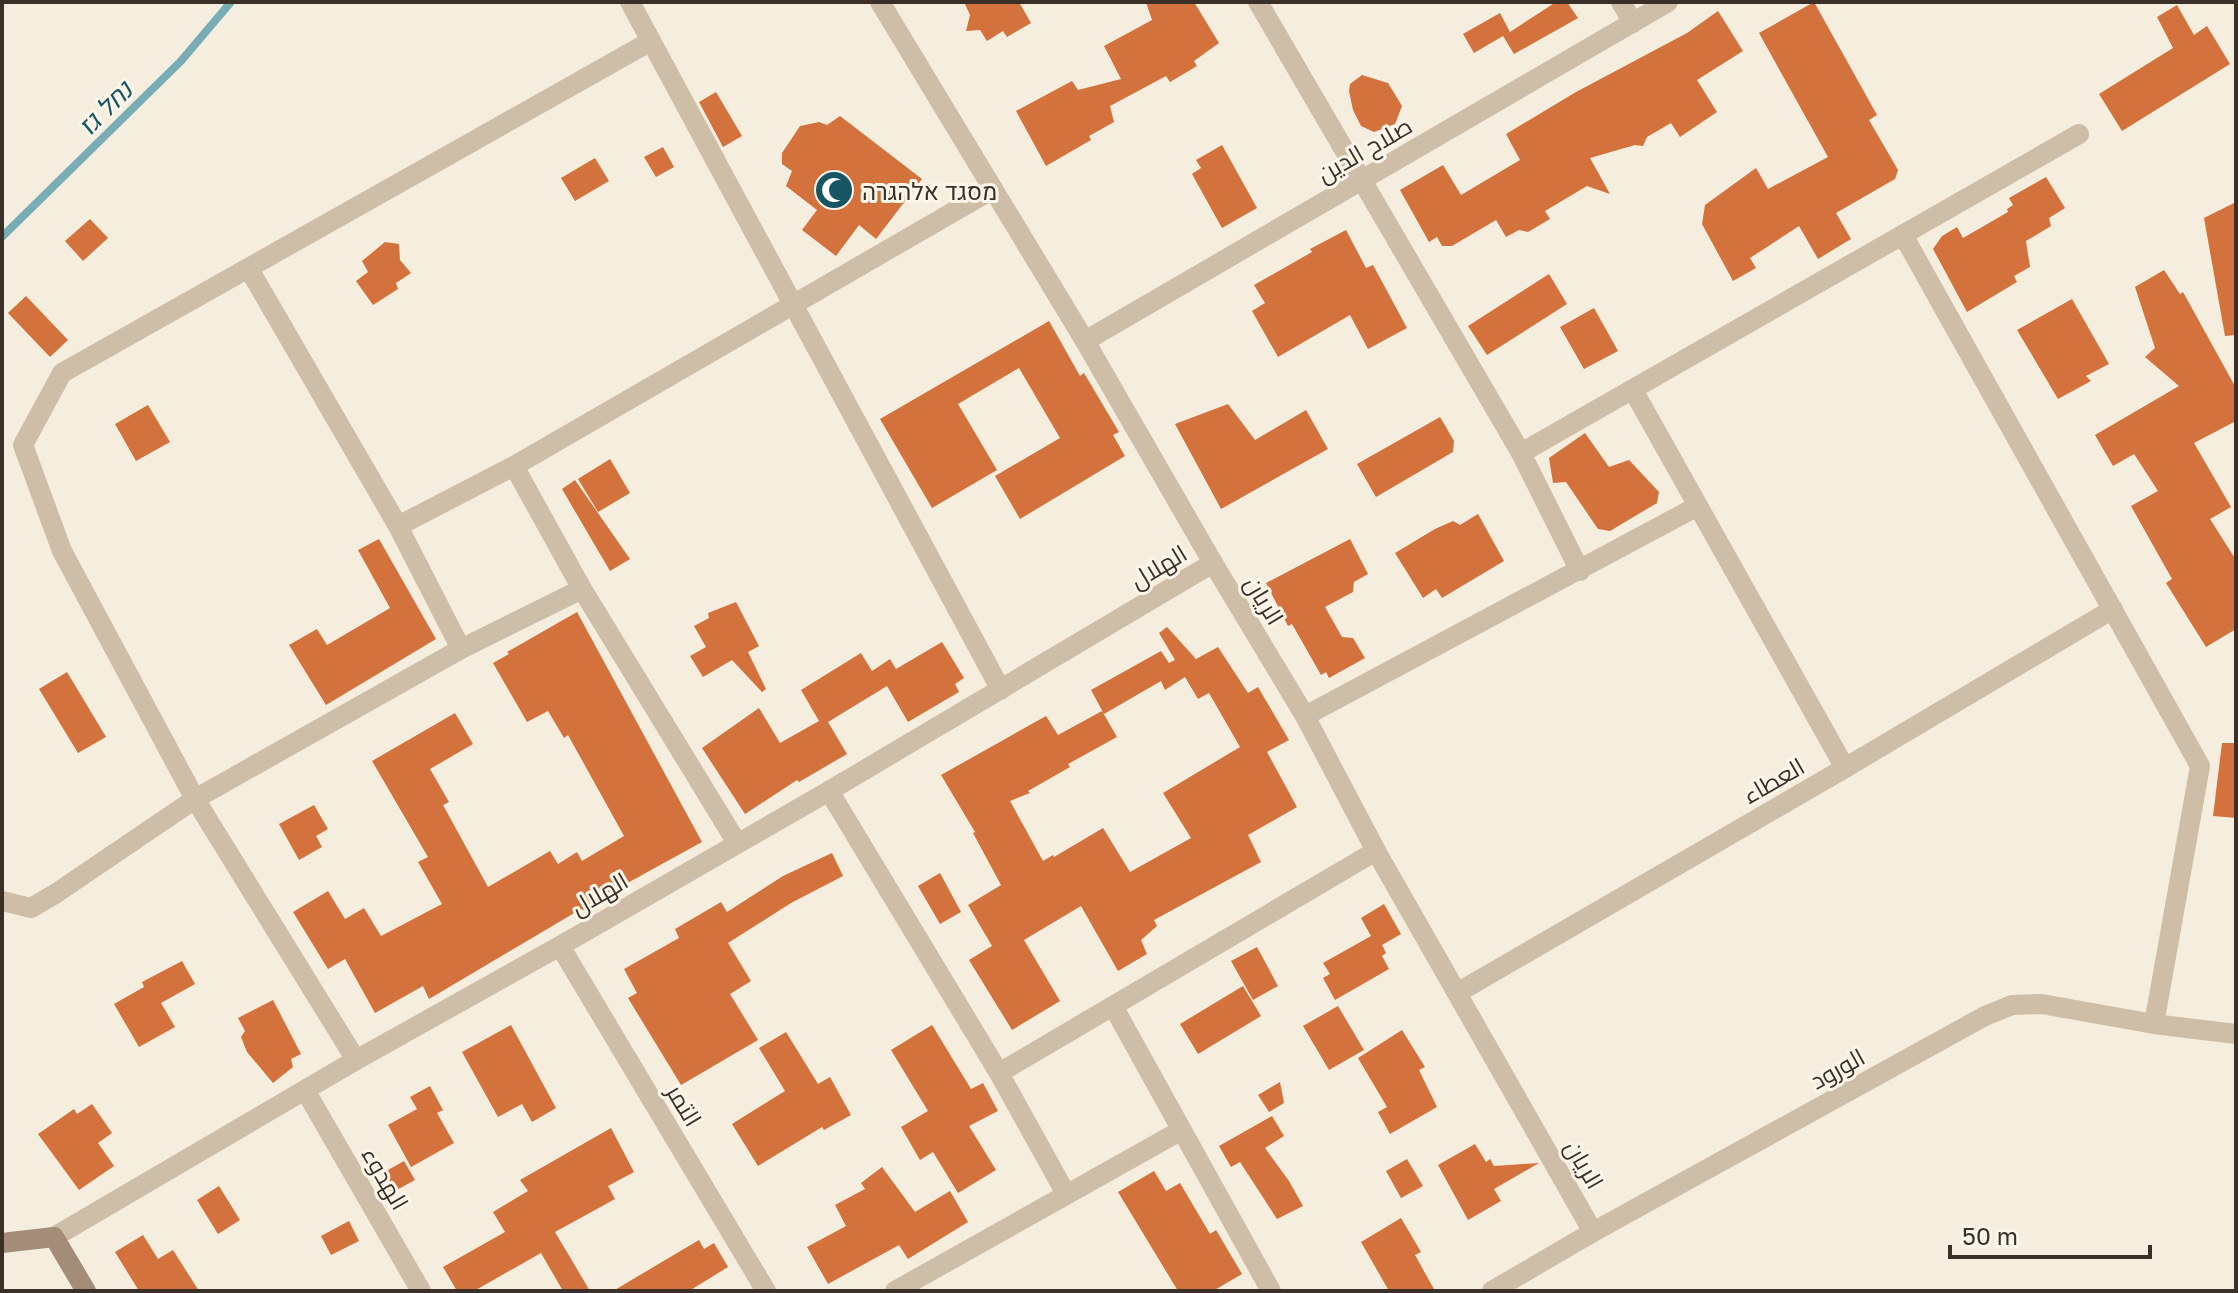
<svg xmlns="http://www.w3.org/2000/svg" width="2238" height="1293" font-family="'Golos Text',Cairo,Heebo,sans-serif">
  <style>
    .lines { fill: none; stroke-linecap: round; stroke-linejoin: round }
    .stream { stroke: #78adb6; stroke-width: 8 }
    .building { fill: #d4723d }
    .street { stroke: #cfbea7; stroke-width: 20 }
    .secondary { stroke: #a48d78; stroke-width: 20 }
    .labels { text-anchor: middle; dominant-baseline: central; stroke-width: 6; stroke-linejoin: round; paint-order: stroke }
    .street-label { font-size: 24px; fill: #3b3028; stroke: #fcf6ea }
    .poi-label { font-size: 24px; fill: #3b3028; stroke: #fcf6ea; text-anchor: start }
    .water-label { font-size: 26px; font-style: italic; fill: #185562; stroke: #fcf6ea }
  </style>
  <rect width="100%" height="100%" fill="#f5eddd"/>
  <g class="lines">
    <polyline class="stream" points="2,237 181,61 231,2"/>
  </g>
  <g class="building">
    <polygon points="964,2 1019,2 1031,23 1007,37 1003,31 987,41 980,30 966,31 970,15"/>
    <polygon points="1146,2 1194,2 1219,43 1194,61 1197,66 1170,82 1166,76 1110,106 1114,122 1089,136 1091,140 1046,166 1016,111 1072,81 1078,90 1121,79 1104,46 1152,20"/>
    <polygon points="1556,2 1567,2 1578,18 1514,54 1503,36 1474,53 1463,34 1500,13 1510,32"/>
    <polygon points="1814,2 1877,115 1869,120 1898,170 1895,179 1836,213 1851,239 1818,259 1799,226 1750,258 1756,268 1733,281 1702,224 1705,205 1756,168 1768,189 1828,157 1759,33"/>
    <polygon points="2177,5 2194,35 2207,26 2230,64 2122,131 2099,94 2173,48 2157,17"/>
    <polygon points="1718,11 1743,51 1697,80 1717,112 1680,137 1671,123 1647,137 1643,146 1635,145 1590,158 1610,194 1587,186 1545,211 1550,219 1528,232 1519,230 1506,237 1496,220 1452,246 1442,246 1437,237 1429,242 1400,190 1443,165 1461,195 1520,160 1506,134 1576,92 1687,33"/>
    <polygon points="1362,75 1388,83 1402,106 1395,124 1374,132 1361,126 1353,110 1349,91 1350,84"/>
    <polygon points="716,92 742,136 723,147 699,102"/>
    <polygon points="840,116 922,179 876,239 859,225 836,256 802,230 817,210 786,186 792,171 782,164 782,153 800,126 819,122 827,125"/>
    <polygon points="1222,145 1257,208 1222,228 1192,174 1201,168 1196,160"/>
    <polygon points="663,147 674,167 656,177 644,157"/>
    <polygon points="595,158 609,181 575,201 561,178"/>
    <polygon points="2046,177 2065,208 2049,218 2051,226 2026,241 2030,267 2014,276 2017,282 1967,312 1933,249 1942,236 1957,227 1963,238 2008,212 2007,209 2013,205 2009,198"/>
    <polygon points="2236,202 2236,335 2225,336 2204,218"/>
    <polygon points="90,219 108,238 83,261 65,241"/>
    <polygon points="1346,230 1366,268 1373,265 1407,328 1368,349 1350,315 1278,357 1252,311 1265,303 1254,285 1312,252 1310,249"/>
    <polygon points="385,242 399,244 400,260 411,273 396,283 398,289 373,305 356,281 368,272 362,261"/>
    <polygon points="2164,270 2180,294 2183,292 2236,388 2236,421 2194,443 2231,507 2210,519 2236,560 2236,629 2206,647 2166,583 2172,579 2131,506 2158,491 2134,454 2113,466 2095,435 2179,386 2145,357 2155,348 2135,287"/>
    <polygon points="1549,274 1567,304 1487,355 1468,326"/>
    <polygon points="26,296 68,340 50,357 8,313"/>
    <polygon points="2072,299 2109,364 2086,376 2091,381 2058,399 2017,330"/>
    <polygon points="1594,308 1618,351 1584,369 1560,327"/>
    <polygon points="1049,321 1080,376 1084,373 1119,432 1113,435 1125,456 1020,519 995,476 1060,438 1019,368 958,404 997,470 932,508 880,419"/>
    <polygon points="1228,404 1255,440 1306,410 1328,449 1221,509 1175,424"/>
    <polygon points="148,405 170,442 136,461 115,424"/>
    <polygon points="1440,417 1454,441 1453,452 1376,497 1357,464"/>
    <polygon points="1585,433 1609,467 1629,460 1659,492 1657,503 1610,531 1598,529 1566,482 1553,483 1549,458"/>
    <polygon points="610,459 630,493 598,512 578,479"/>
    <polygon points="575,480 630,559 610,571 562,489"/>
    <polygon points="1478,514 1504,561 1442,598 1436,589 1423,598 1395,553 1435,529 1453,521 1460,525"/>
    <polygon points="379,539 436,639 326,705 289,645 317,629 327,645 390,608 358,550"/>
    <polygon points="1350,539 1368,574 1354,582 1353,592 1325,607 1342,637 1353,638 1365,658 1329,678 1326,672 1321,675 1292,624 1288,626 1266,583"/>
    <polygon points="736,602 759,646 748,652 766,689 762,692 732,660 703,677 690,656 706,647 694,626 709,618 708,613"/>
    <polygon points="577,612 702,842 602,897 604,901 587,911 581,909 429,999 423,986 375,1013 345,959 328,969 293,912 328,891 345,919 364,908 381,936 442,904 418,862 428,857 372,761 455,713 473,744 430,769 449,802 443,805 488,887 550,851 558,864 577,852 582,861 624,836 568,735 564,738 548,711 527,722 493,663 509,654 507,652"/>
    <polygon points="1167,627 1196,659 1218,647 1248,693 1258,687 1289,740 1267,752 1297,807 1248,835 1261,862 1154,920 1157,926 1141,940 1147,954 1118,971 1081,906 1024,940 1060,1001 1012,1030 969,960 992,946 968,905 1001,885 973,833 975,832 941,775 1046,716 1058,735 1102,711 1117,737 1068,764 1070,767 1028,791 1030,793 1010,801 1043,861 1053,855 1054,857 1103,828 1130,872 1191,838 1163,793 1240,747 1209,693 1198,699 1185,677 1165,690 1161,681 1104,714 1091,690 1161,651 1169,663 1175,660 1159,633"/>
    <polygon points="942,642 964,678 955,684 959,692 908,722 887,686 828,722 847,754 799,782 797,780 745,814 702,748 759,708 780,743 819,721 801,690 861,653 872,671 890,659 896,669"/>
    <polygon points="67,672 106,737 78,753 39,689"/>
    <polygon points="2222,743 2236,743 2236,818 2213,816"/>
    <polygon points="314,805 328,829 316,836 322,847 299,860 279,824"/>
    <polygon points="832,853 843,876 791,903 728,943 751,981 730,994 758,1040 681,1085 628,998 637,993 624,969 679,938 675,929 721,902 727,912 783,876"/>
    <polygon points="940,873 961,912 940,924 918,886"/>
    <polygon points="1384,904 1401,934 1382,945 1386,953 1382,956 1389,969 1335,1000 1323,978 1330,974 1323,963 1371,936 1361,918"/>
    <polygon points="1257,947 1278,986 1253,1000 1231,961"/>
    <polygon points="182,961 195,984 161,1003 175,1027 139,1047 114,1004 144,987 142,982"/>
    <polygon points="1243,986 1261,1016 1198,1054 1180,1024"/>
    <polygon points="273,1000 301,1054 291,1059 293,1067 273,1083 247,1052 241,1037 245,1031 238,1018"/>
    <polygon points="1338,1006 1364,1050 1329,1070 1303,1026"/>
    <polygon points="511,1025 556,1108 532,1122 522,1104 498,1117 462,1052"/>
    <polygon points="932,1025 971,1089 983,1083 998,1111 969,1126 996,1170 958,1193 933,1152 920,1160 901,1127 928,1111 891,1050"/>
    <polygon points="1402,1030 1425,1067 1419,1070 1437,1107 1390,1134 1378,1112 1387,1107 1358,1058"/>
    <polygon points="786,1032 818,1084 830,1077 851,1115 824,1130 822,1127 758,1166 732,1124 785,1091 759,1048"/>
    <polygon points="1280,1082 1284,1103 1269,1112 1258,1095"/>
    <polygon points="430,1086 443,1110 437,1113 454,1143 411,1167 388,1125 417,1109 410,1097"/>
    <polygon points="92,1104 112,1133 98,1143 114,1166 79,1190 38,1134 74,1109 77,1114"/>
    <polygon points="1272,1116 1284,1136 1265,1148 1289,1181 1303,1206 1277,1219 1240,1162 1231,1167 1219,1146"/>
    <polygon points="611,1128 634,1172 608,1186 615,1199 555,1232 590,1291 563,1291 541,1253 474,1291 457,1291 443,1267 505,1232 493,1212 528,1191 520,1180"/>
    <polygon points="1475,1144 1486,1162 1490,1159 1494,1166 1539,1163 1494,1189 1501,1201 1468,1220 1438,1165"/>
    <polygon points="1407,1159 1423,1186 1401,1198 1386,1171"/>
    <polygon points="404,1161 415,1180 391,1193 381,1174"/>
    <polygon points="882,1167 915,1212 950,1191 968,1222 908,1259 899,1245 828,1284 807,1247 846,1226 835,1205 865,1189 861,1183"/>
    <polygon points="1154,1171 1166,1191 1180,1183 1210,1234 1216,1230 1242,1274 1213,1291 1178,1291 1118,1192"/>
    <polygon points="219,1186 240,1220 218,1234 197,1200"/>
    <polygon points="1401,1218 1421,1252 1415,1255 1435,1291 1389,1291 1361,1242"/>
    <polygon points="349,1221 359,1241 331,1255 321,1236"/>
    <polygon points="143,1235 158,1259 173,1250 199,1291 139,1291 115,1252"/>
    <polygon points="699,1240 704,1249 714,1243 728,1267 689,1291 613,1291"/>
  </g>
  <g class="lines">
    <g class="street">
      <polyline points="630,2 1001,690"/>
      <polyline points="880,2 1085,341 1213,563 1305,716 1376,851 1593,1232"/>
      <polyline points="1258,2 1521,453 1580,571"/>
      <polyline points="1621,2 1633,23"/>
      <polyline points="1903,235 2200,766 2154,1024"/>
      <polyline points="249,269 398,526 461,649"/>
      <polyline points="1085,341 1668,2"/>
      <polyline points="1633,390 1845,768"/>
      <polyline points="1521,453 2079,134"/>
      <polyline points="514,466 582,589 737,843"/>
      <polyline points="398,526 514,466 993,189"/>
      <polyline points="1305,716 1698,506"/>
      <polyline points="829,791 999,1073 1066,1194"/>
      <polyline points="2,901 31,908 55,894 195,799 461,649 582,589"/>
      <polyline points="560,946 766,1291"/>
      <polyline points="1457,993 1845,768 2113,609"/>
      <polyline points="1113,1006 1271,1291"/>
      <polyline points="356,1060 195,799 62,551 23,445 62,373 651,41"/>
      <polyline points="999,1073 1376,851"/>
      <polyline points="305,1090 421,1291"/>
      <polyline points="54,1237 356,1060 560,946 829,791 1213,563"/>
      <polyline points="895,1291 1180,1131"/>
      <polyline points="1492,1291 1593,1232 1985,1016 2012,1005 2042,1004 2154,1024 2236,1034"/>
    </g>
    <polyline class="secondary" points="2,1243 54,1237 86,1291"/>
  </g>
  <defs>
    <symbol id="mosque-disc" viewBox="-11 -11 22 22"><circle r="9.5" fill="#185562" stroke="#fcf6ea"/><path d="M3.5-4.9A6 6 0 1 0 3.5 4.9A5 5 0 1 1 3.5-4.9Z" fill="#fff"/></symbol>
  </defs>
  <g fill-rule="evenodd">
    <use href="#mosque-disc" x="812" y="168" width="44" height="44"/>
  </g>
  <g class="labels">
    <g class="street-label">
      <text transform="translate(1364 149) rotate(-30)">صلاح الدين</text>
      <text transform="translate(1158 566) rotate(-31)">الهلال</text>
      <text transform="translate(1265 600) rotate(59)">الريان</text>
      <text transform="translate(1773 780) rotate(-30)">العطاء</text>
      <text transform="translate(599 893) rotate(-30)">الهلال</text>
      <text transform="translate(1837 1068) rotate(-29)">الورود</text>
      <text transform="translate(685 1105) rotate(59)">التمر</text>
      <text transform="translate(1585 1164) rotate(60)">الريان</text>
      <text transform="translate(386 1178) rotate(60)">الهدوء</text>
    </g>
    <g class="poi-label">
      <text x="862" y="190">מסגד אלהגרה</text>
    </g>
    <g class="water-label">
      <text transform="translate(105 108) rotate(-45)">נחל גז</text>
    </g>
  </g>
  <rect width="2238" height="1293" fill="none" stroke="#3b3028" stroke-width="8"/>
  <path d="M1950 1245v12h200v-12" fill="none" stroke="#3b3028" stroke-width="4"/>
  <text x="1962" y="1245" font-size="24" fill="#3b3028" stroke="#fcf6ea" stroke-width="6" paint-order="stroke">50 m</text>
</svg>
